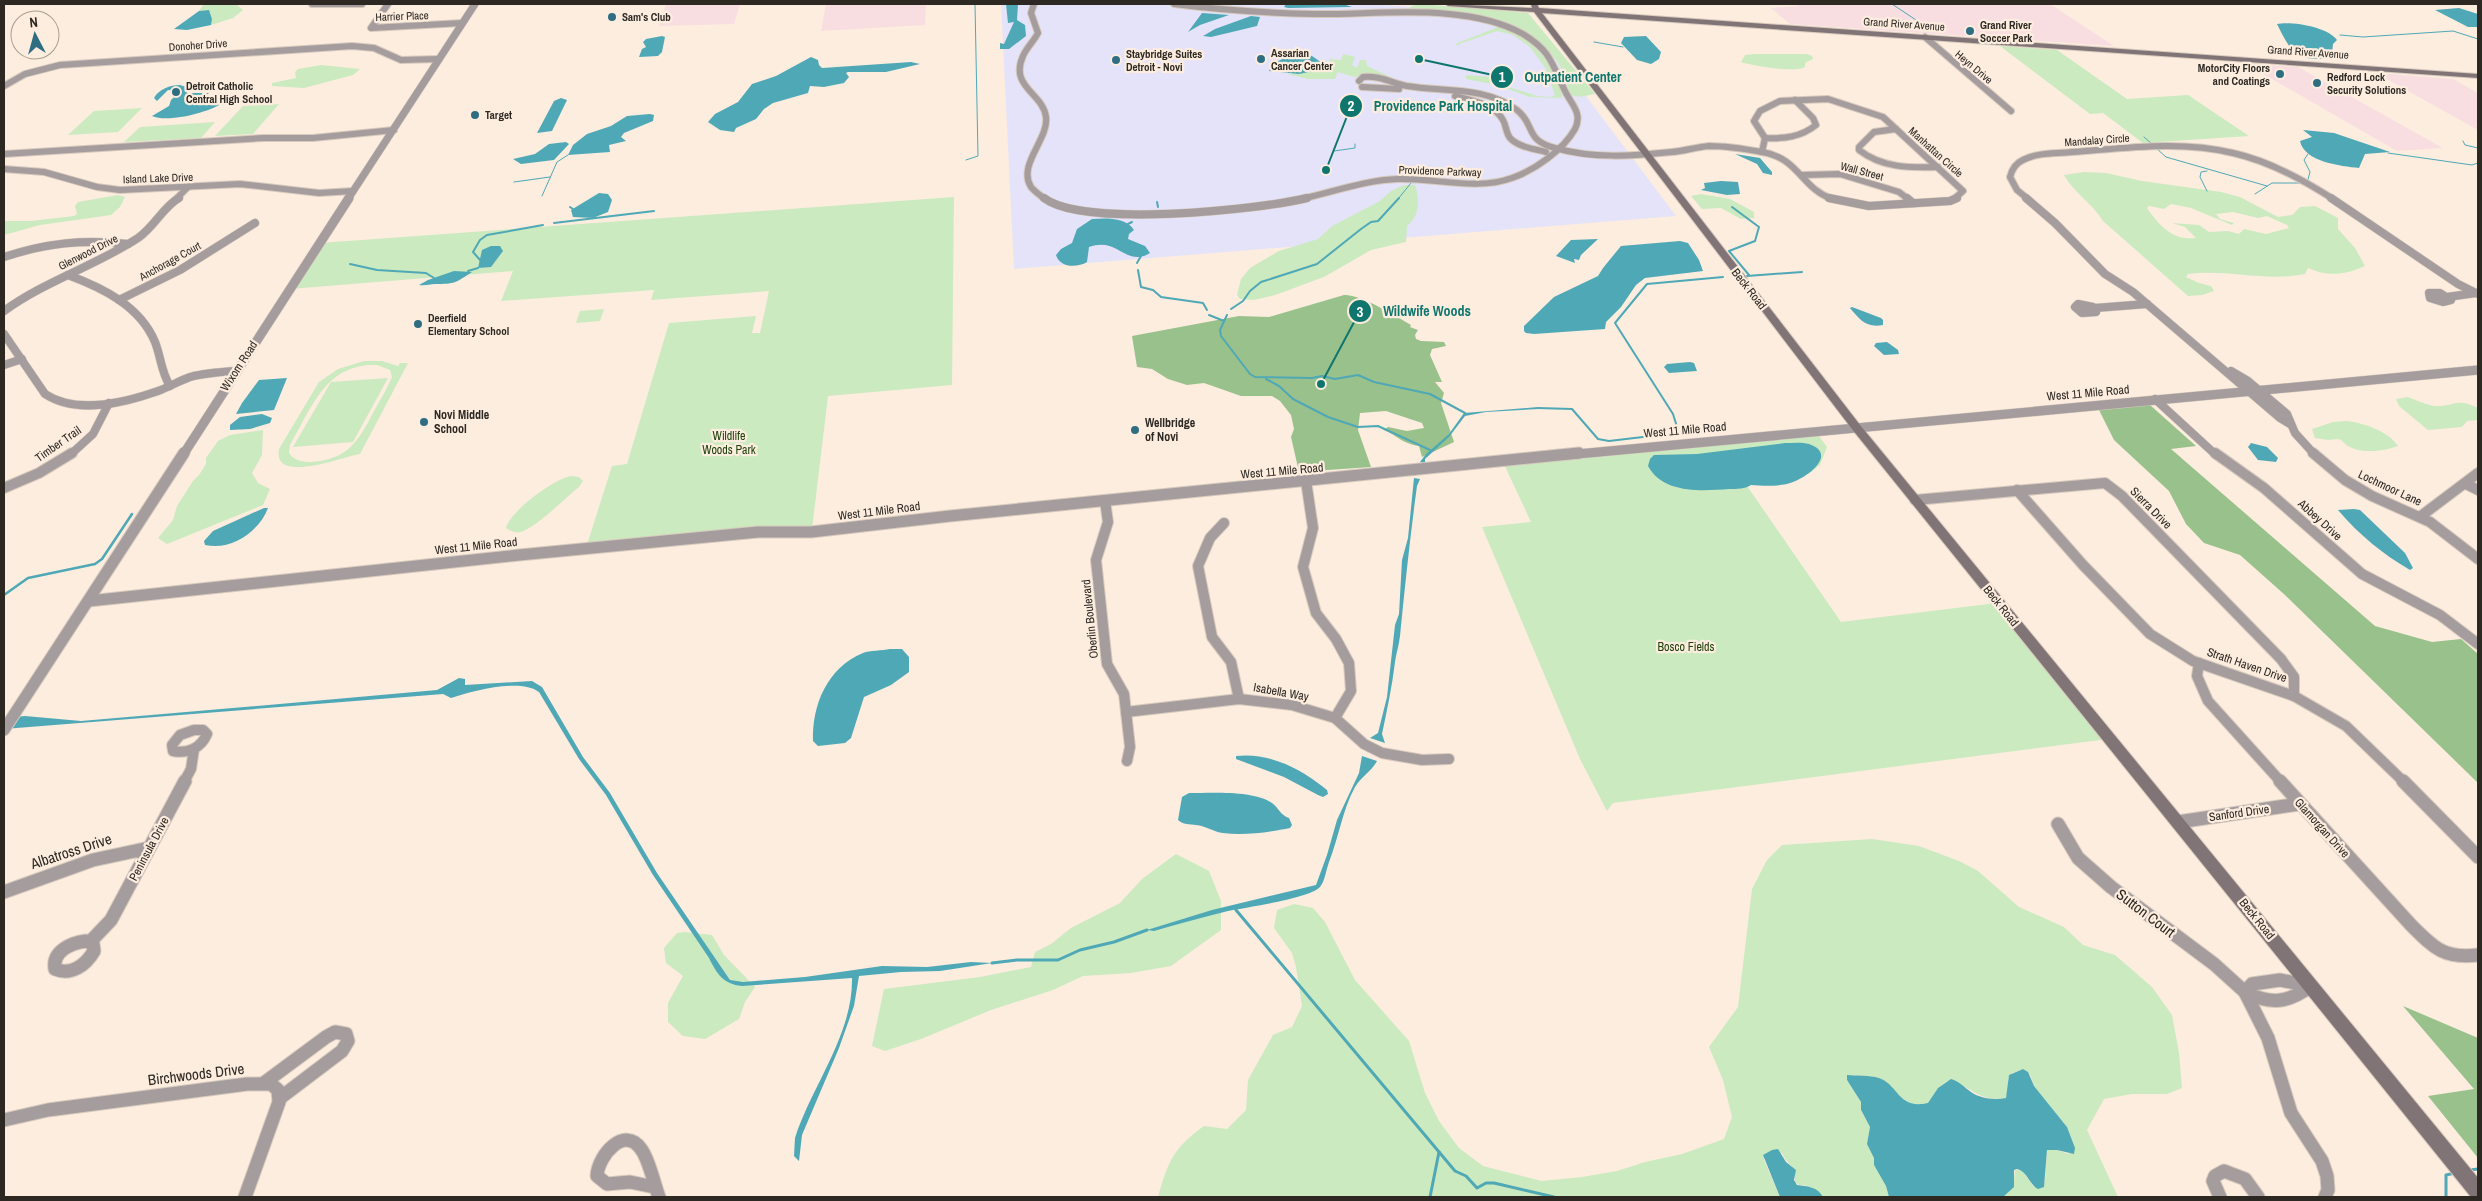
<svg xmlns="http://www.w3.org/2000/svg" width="2482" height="1201" font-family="'Archivo Narrow',sans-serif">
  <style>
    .industrial { fill: #f9dee1 }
    .medical { fill: #e5e3f9 }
    .green { fill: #cbeac0; fill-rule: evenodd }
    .forest { fill: #99c18b }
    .water { fill: #4fa8b6 }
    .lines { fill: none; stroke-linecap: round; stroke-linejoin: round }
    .stream-far3 { stroke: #4fa8b6; stroke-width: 1 }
    .stream-far2 { stroke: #4fa8b6; stroke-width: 2 }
    .stream-far1 { stroke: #4fa8b6; stroke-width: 2.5 }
    .stream { stroke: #4fa8b6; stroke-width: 3 }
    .minor-far3-casing { stroke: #d7cabd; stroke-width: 8 }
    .minor-far2-casing { stroke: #d7cabd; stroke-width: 9 }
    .minor-far1-casing { stroke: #d7cabd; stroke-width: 12 }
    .minor-casing { stroke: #d7cabd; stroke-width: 15 }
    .tertiary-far2-casing { stroke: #d7cabd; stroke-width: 8 }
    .tertiary-far1-casing { stroke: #d7cabd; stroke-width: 10 }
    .tertiary-casing { stroke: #d7cabd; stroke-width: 13 }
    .secondary-casing { stroke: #d7cabd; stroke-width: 2 }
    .minor-far3 { stroke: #a59c9e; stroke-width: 6 }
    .minor-far2 { stroke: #a59c9e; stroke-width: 8 }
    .minor-far1 { stroke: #a59c9e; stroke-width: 10 }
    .minor { stroke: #a59c9e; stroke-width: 13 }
    .tertiary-far2 { stroke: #a59c9e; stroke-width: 7 }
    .tertiary-far1 { stroke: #a59c9e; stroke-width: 9 }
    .tertiary { stroke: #a59c9e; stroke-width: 11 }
    .secondary { fill: #817476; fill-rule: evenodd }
    .poi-dot { fill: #2e6d82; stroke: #fceddf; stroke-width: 2 }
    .labels { text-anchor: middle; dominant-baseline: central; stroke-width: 4.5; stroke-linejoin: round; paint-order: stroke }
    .far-street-label { font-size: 11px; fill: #2d2822; stroke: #fceddf }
    .far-poi-label { font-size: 11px; font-weight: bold; fill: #2d2822; stroke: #fceddf; text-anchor: start }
    .street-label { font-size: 12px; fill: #2d2822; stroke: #fceddf }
    .poi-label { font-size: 12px; font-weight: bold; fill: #2d2822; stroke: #fceddf; text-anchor: start }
    .park-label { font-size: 12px; fill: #1c4109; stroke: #fceddf }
    .near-street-label { font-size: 15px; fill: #2d2822; stroke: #fceddf }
    .leader { fill: none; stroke: #0f766e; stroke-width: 2 }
    .callout-dot { fill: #0f766e; stroke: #fceddf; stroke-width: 2 }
    .mark-label { font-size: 15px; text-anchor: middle; font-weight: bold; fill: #fff }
    .callout-label { font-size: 14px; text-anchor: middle; font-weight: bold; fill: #0f766e; stroke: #fceddf; stroke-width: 4.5; stroke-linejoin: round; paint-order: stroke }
  </style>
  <rect width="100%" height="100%" fill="#fceddf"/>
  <g class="industrial">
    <polygon points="666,4 740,4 734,24 659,26"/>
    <polygon points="826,4 926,4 925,25 821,31"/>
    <polygon points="1796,4 2050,4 2114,46 1790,24 1771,8 1798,6"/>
    <polygon points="2246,64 2298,67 2443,148 2397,151"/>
    <polygon points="2376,73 2453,79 2478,93 2478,130"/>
  </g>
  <polygon class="medical" points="1001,4 1368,4 1525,15 1676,216 1014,269"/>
  <g class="green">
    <polygon points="204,4 237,5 243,10 233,18 211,25 212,19 209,10 199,11"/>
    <path d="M1421,4L1528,13L1595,94L1579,97L1571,95C1567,88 1567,80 1564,73C1535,16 1464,18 1409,10L1411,6Z"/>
    <path d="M1498,27C1529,30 1559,70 1562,98L1530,97L1497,85L1466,79V75L1492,77L1493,82L1537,96L1551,97L1555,95L1546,69L1530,47L1513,35L1497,31L1459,44L1460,46L1455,44Z"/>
    <polygon points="2000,46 2057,50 2127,99 2188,95 2249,136 2143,143 2103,113 2090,114"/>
    <polygon points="1343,54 1355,57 1352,65 1357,68 1360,60 1366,60 1367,66 1397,80 1368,74 1354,77 1338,72 1335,79 1308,79 1287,74 1320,70 1323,66 1330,63 1329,59 1341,60"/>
    <path d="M1754,54H1807L1812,56L1813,59L1805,63V67C1796,73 1753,66 1741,62L1745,55Z"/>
    <polygon points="321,65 360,69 353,75 304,88 272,86 272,83 296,78 295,72 298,69"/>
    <polygon points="279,104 253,134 215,136 243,106"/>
    <polygon points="142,108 118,132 68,135 94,111"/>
    <polygon points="215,122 201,138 124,142 140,127"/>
    <path d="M2084,172L2106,173L2142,181L2221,192L2240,197L2278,217L2292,215L2300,207L2315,206L2338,218V229L2355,248L2365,266C2345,275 2328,277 2308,268L2305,274C2266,282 2227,269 2188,274L2186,277L2199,283L2211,286L2214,291L2202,295L2188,296L2103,221C2092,203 2074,193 2064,175ZM2171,204L2191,208L2232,225L2234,223L2220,219L2216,214L2233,212L2258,218L2267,216L2287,225L2289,228L2266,234L2244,229L2239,234L2228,231L2209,232L2199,225L2172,223L2185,227L2196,238C2172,241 2159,225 2147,208L2149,206L2164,209Z"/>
    <path d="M1404,185H1415C1420,199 1420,216 1407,226L1406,242L1371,250L1324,277L1275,295L1254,300L1240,299L1237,295L1241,279L1250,268L1279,251L1318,239L1332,226L1380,201L1391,191Z"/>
    <polygon points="1701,194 1730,199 1754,212 1754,218 1741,219 1721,208 1702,209 1691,196"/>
    <polygon points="118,195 125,197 120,207 111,215 40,225 4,235 4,221 31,221 74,216 77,214 75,206 78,202"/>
    <polygon points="954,197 952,385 828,396 812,529 585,551 612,466 627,464 669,323 756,316 752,333 760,333 769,291 651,300 654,290 501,301 513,271 290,289 320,243"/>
    <polygon points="604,309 600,321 576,323 580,311"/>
    <path d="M364,361H382L398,366L400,363H408L360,454C348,455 272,486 279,449L319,382L338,369ZM377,365L390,370L392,377C387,389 380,400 374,411C359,440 349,459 312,462C303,462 294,461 289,453L290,445C312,407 326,363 377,365Z"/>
    <polygon points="388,378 353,442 293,447 331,382"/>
    <path d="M2408,397C2416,400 2426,405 2435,406C2455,407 2454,397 2478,408V420L2467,421L2462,427L2428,430L2399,406L2396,399Z"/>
    <path d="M2347,421C2364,423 2388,431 2398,446C2384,451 2364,454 2350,447C2345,445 2344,441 2338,439L2328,440L2315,438L2312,429L2333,422Z"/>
    <polygon points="263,430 262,455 252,473 258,483 270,489 263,505 167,544 158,538 173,520 177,506 193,481 199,475 206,464 206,458 218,441 230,435"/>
    <polygon points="1816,432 1827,447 1820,465 1811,472 1747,486 1841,622 1997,603 2108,739 1613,803 1607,811 1580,759 1482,527 1531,522 1503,462"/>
    <path d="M571,476L579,477L583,481L579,487C566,497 535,529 520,532C515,533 510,531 506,528C510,511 554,479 571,476Z"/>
    <path d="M1872,839L1919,846L1959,861L1978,871L2019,907L2064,927L2083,945L2115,955L2152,987L2172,1015L2179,1053L2182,1088L2167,1094H2132L2104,1099L2087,1130L2118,1197H2003C2013,1187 2014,1184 2015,1170H2022L2034,1187L2045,1181L2047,1150H2057L2069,1154L2067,1127L2034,1086L2030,1075L2023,1069L2012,1073L2008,1078V1091L2006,1098C1976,1103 1971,1083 1947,1081L1938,1088L1928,1104C1902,1109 1899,1089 1881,1079C1874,1075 1861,1077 1853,1075L1847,1080L1861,1102V1111L1870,1127L1868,1140L1874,1158V1165L1886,1186L1889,1197H1823C1819,1190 1807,1184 1799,1185L1795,1182C1796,1162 1790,1170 1782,1153L1764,1154V1160L1780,1197H1158C1168,1162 1173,1148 1204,1126L1227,1129L1246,1110L1248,1080L1273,1035L1292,1027L1302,1006L1296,967L1292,953L1274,928L1277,910L1294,904L1313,908L1325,922L1355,980L1409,1041L1425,1093L1439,1121L1459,1148L1483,1166L1542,1181L1582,1177L1617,1171L1645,1162L1682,1154L1724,1139L1732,1117L1723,1080L1709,1047L1738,1007L1752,889L1767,860L1782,845Z"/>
    <polygon points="1176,854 1209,871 1221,901 1221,930 1171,966 1131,973 1083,976 1053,990 991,1010 921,1039 885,1051 872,1046 884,989 980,977 1031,967 1035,952 1051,944 1071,928 1120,903 1142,879"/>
    <polygon points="685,932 712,935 724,955 755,987 745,1002 739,1019 705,1039 683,1036 668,1022 668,1003 683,976 666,963 664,948 677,933"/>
  </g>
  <g class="forest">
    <path d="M1344,295C1360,294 1396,316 1411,325L1410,327L1418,330L1415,335L1416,339L1421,341L1444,342L1446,346L1432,349L1430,355L1442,382H1435L1444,393L1441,403L1454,442L1422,457L1419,446C1401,443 1398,436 1384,430L1388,427L1407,431L1424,428L1422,423L1386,411L1360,413L1358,430L1371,467L1299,472L1291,437L1294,429L1291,415L1280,401L1272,396H1241L1204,383L1187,385L1168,379L1152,369L1137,367L1132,336L1239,316L1269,317Z"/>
    <polygon points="2150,405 2196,446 2171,449 2375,626 2432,642 2461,639 2478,654 2478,783 2285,595 2240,555 2204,543 2186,524 2169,491 2114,440 2099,410"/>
    <polygon points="2403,1006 2478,1038 2478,1158 2428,1096 2474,1089"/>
  </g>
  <g class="water">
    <polygon points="1006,4 1018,4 1017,20 1025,25 1026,36 1009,49 1000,49 1000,43 1004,44 1014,22 1008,23"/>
    <polygon points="1286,4 1343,4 1352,7 1288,8 1284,7"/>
    <polygon points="2459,8 2478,14 2478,27 2468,27 2435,10"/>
    <polygon points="209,10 212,19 211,25 187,30 174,29 199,11"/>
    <polygon points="1202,13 1229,15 1200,25 1188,32"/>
    <polygon points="1251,16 1260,17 1257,26 1211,37 1203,36 1215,29"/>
    <path d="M2277,24C2292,21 2328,27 2337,40L2333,44L2332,53L2325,54L2324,55L2326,58C2294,63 2289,47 2277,24Z"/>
    <polygon points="662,36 665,37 662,52 658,56 639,57 642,49 646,47 643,42 646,39"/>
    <polygon points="1646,36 1661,52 1659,59 1651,64 1637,60 1621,43 1624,37"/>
    <polygon points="1295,53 1312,56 1322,63 1323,69 1299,74 1269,71 1272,64"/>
    <polygon points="811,57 818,60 819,65 822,68 911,62 920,64 886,72 848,72 846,73 849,77 844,83 824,87 810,86 808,93 773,103 764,109 756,119 736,128 734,132 720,130 708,122 715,114 738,102 752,84 776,76"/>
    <path d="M180,85L186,87L187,93H209L204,97L222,93L230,94C224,98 227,101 221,104C206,113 167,123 152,116L169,106L171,100L180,91L168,90L157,101L154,98C159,89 170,85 180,85Z"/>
    <polygon points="561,98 567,100 552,131 537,133 554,101"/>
    <polygon points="650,114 654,115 653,121 624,133 621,137 626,141 609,145 610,152 568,155 573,145 587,134 611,126 627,116"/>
    <path d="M2303,130L2334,133L2390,152L2365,154L2359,168C2341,166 2304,162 2300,141L2312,137Z"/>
    <polygon points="566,142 569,144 554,160 521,164 513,159 535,154 549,144"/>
    <polygon points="1735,154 1760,158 1772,172 1772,175 1763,173 1757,164"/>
    <polygon points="1721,181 1738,182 1740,194 1727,195 1701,190 1705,188 1704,183"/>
    <polygon points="599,193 608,194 612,200 608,212 593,218 573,217 571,210"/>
    <path d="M1092,219C1106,218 1126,217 1134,230L1129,234L1128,239L1145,246L1150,253C1126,268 1118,236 1089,247L1087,262C1077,268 1060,268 1056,255L1061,249L1072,243L1077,229Z"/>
    <polygon points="1598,239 1581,255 1579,260 1574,259 1575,263 1556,256 1571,240"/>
    <polygon points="1680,241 1688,243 1699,260 1703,271 1645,278 1636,285 1621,307 1606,322 1605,329 1534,334 1526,333 1524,331 1524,326 1554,297 1598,276 1603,268 1621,246"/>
    <polygon points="491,246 500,246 503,251 491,267 478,268 482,250"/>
    <path d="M454,271L472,272C455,283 455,284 435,284C430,284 425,286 419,285L428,280Z"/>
    <path d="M1852,307L1881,318L1883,320V325C1866,328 1860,320 1850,308Z"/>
    <polygon points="1887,342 1898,350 1899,354 1884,355 1874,346 1876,343"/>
    <polygon points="1690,362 1694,363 1697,371 1669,373 1664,367 1667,364"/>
    <polygon points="287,378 274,410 236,414 242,403 259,380"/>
    <polygon points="1538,407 1539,409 1486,412 1465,416 1449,437 1425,459 1425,464 1420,462 1426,454 1449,434 1464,413"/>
    <polygon points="262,414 272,418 270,423 250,429 230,430 230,425 240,417"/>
    <path d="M1785,443C1793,443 1802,442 1809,444C1838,454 1808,477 1793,482C1780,487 1764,486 1751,485C1746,489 1736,489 1729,489C1702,491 1663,494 1648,466L1650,459L1654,455L1697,454Z"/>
    <polygon points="2251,443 2267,447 2278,458 2276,462 2258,460 2248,447"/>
    <path d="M1414,478L1420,479L1417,486C1410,537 1405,586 1400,636C1399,645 1396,654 1395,662C1392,687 1387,710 1382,734L1385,743L1370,738L1378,733L1387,697L1395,625L1399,614L1402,560L1408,538Z"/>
    <path d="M264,508H268C259,532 231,551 205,545L204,541L213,531Z"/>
    <path d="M2354,509L2360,510L2405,553L2413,568L2410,570C2384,555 2358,534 2338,510Z"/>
    <path d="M890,649H902L909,657V672L891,685L864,697L851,738L845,743L818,746L813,741C812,705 827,668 863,653C870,650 882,651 890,649Z"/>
    <path d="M459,678L465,679V685L532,681L542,687L583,757L610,793L657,873L730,980L743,982L805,977L882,966L927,967L971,962L992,963L940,971L901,972L859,976L854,1006L839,1048L802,1135L799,1161L794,1156L795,1138C812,1085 853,1035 852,978L742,986C723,984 717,974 709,958L653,875L606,795L579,759L539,692C520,678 473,691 451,698L443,694L4,729V718L25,716L81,721L291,703L437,690Z"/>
    <path d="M1236,756C1270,752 1301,769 1327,790L1328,794L1323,797L1318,795L1284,777L1236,759Z"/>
    <path d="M1362,756L1377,761C1371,772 1362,776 1355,787C1342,811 1339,837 1329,862C1326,870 1325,881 1320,887C1308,899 1247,907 1228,911C1203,917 1178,924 1154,931L1147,930L1212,910L1316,885L1327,855L1337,820L1359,773Z"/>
    <path d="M1189,793C1210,793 1254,790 1272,803C1279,808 1280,815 1289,818L1292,825L1290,828C1270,832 1244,836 1223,833C1214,832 1206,826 1196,825C1190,824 1183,825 1178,820L1182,797Z"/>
    <path d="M2023,1069L2028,1072L2034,1086L2067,1127L2075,1148L2074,1154L2057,1150H2047L2044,1187L2038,1189C2029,1184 2027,1171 2017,1169L2014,1170V1187L2003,1197H1889L1886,1186L1874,1165V1158L1867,1144L1870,1127L1861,1110V1102L1847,1080V1075C1856,1076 1870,1075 1879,1078C1898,1084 1898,1110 1928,1103L1938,1088L1951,1079C1959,1081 1964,1087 1971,1092C1981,1099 1994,1100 2006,1098L2009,1075Z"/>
    <path d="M1778,1149L1786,1162L1796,1170L1794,1180L1797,1185C1807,1186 1818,1187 1823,1197H1780L1763,1155L1772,1150Z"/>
  </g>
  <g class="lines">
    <g class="stream-far3">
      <polyline points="1892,4 1928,28"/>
      <polyline points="2340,35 2363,37 2453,31 2478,39"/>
      <polyline points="1594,42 1623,47"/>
      <polyline points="2144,137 2152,144"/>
      <polyline points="2463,141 2465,145 2478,148"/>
      <polyline points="2156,148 2166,157 2267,186"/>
      <polyline points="1334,151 1355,148 1355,144"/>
      <polyline points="2388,153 2472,165 2478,163"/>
      <polyline points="966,160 978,156 975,4"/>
      <polyline points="2207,171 2201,172 2200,177 2207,191"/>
      <polyline points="514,182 550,177"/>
      <polyline points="2255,194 2272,183 2307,183 2310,172 2304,160 2308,154"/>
      <polyline points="542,196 557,162 568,155"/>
      <polyline points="1398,199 1411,183"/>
    </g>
    <g class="stream-far2">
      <polyline points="1157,202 1158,207"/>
      <polyline points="570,207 573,209"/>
      <polyline points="1732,207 1759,227 1755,241 1729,251 1749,275"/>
      <polyline points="554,223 654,211"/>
      <polyline points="1128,224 1132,222"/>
      <polyline points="481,261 473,252 480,240 487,235 543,225"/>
      <polyline points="1137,263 1141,256"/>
      <polyline points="350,264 377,270 426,273 434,278"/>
      <polyline points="1138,270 1141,287 1153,290 1161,297 1203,303 1207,310"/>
      <polyline points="468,271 478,268"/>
      <polyline points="1747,276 1802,272"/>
      <polyline points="1231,309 1243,301 1250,291 1261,282 1317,264 1361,229 1371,222 1378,221 1399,198"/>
      <polyline points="1209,315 1224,321"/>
      <polyline points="1227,315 1220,330 1221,336 1250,374 1255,377 1312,378 1322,376 1335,379 1358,375 1374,382 1430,394 1465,413"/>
      <polyline points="1266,379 1279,386 1293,399 1328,417 1358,427 1378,426 1430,450"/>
      <polyline points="1538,408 1572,409 1598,439 1609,441 1660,435"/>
      <polyline points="1671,434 1678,430 1673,414 1615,323 1647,284 1723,277"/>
    </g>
    <polyline class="stream-far1" points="4,595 28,578 95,564 102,559 132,514"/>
    <g class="stream">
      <polyline points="1236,910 1455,1171 1466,1176 1477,1188 1486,1183 1494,1183 1554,1197"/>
      <polyline points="992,963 1017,960 1058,960 1080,950 1114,942 1147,930"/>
      <polyline points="2470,1170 2478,1169"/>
      <polyline points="1430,1197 1439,1152"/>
      <polyline points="2446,1197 2446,1175 2455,1173"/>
    </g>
    <defs>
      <g id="minor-far3">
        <polyline points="312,4 362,4"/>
        <polyline points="388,4 371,28 462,23"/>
        <path d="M1034,4L1031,13L1038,33C1034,41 1027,47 1023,56C1009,87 1043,93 1046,117C1049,139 1017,165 1031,187C1034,191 1041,196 1045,199"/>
        <path d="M1174,4C1221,10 1268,13 1315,14C1378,15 1466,2 1523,34C1551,51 1552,64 1565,91C1571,104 1583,113 1575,129C1563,150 1535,170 1512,178C1476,191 1436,178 1398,179C1365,180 1333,192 1301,199"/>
        <polyline points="1925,37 2011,111"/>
        <path d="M1359,81L1363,77C1379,75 1392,83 1407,86C1443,92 1486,86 1517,110C1536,125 1524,140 1555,148C1593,159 1633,156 1672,152C1684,151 1697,147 1709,146C1727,146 1745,149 1762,152"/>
        <polyline points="4,86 25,74 60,65 352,46 374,48 401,60 439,59"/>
        <polyline points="1362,87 1399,89"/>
        <path d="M1455,96C1471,100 1494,104 1503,120C1506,125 1506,133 1510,138C1518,147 1535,149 1546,152"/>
        <path d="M1896,129L1874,132L1859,147V150C1882,168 1910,168 1938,167"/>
        <path d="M1765,138C1784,139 1801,137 1816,125L1813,118L1795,100"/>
        <path d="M1762,152C1799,158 1801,188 1832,199"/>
        <polyline points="1762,152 1765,138 1754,121 1760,111 1780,101 1828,99 1883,117 1963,191 1954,199"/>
        <polyline points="4,154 264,138 313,138 394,130"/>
        <polyline points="4,169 44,172 97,187 120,190 240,184 319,193 353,191"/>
        <polyline points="1802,175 1840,174 1899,192 1908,199"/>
        <polyline points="176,199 187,188"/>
        <path d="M2028,199L2017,190L2010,177C2012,169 2016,163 2023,160C2038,152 2057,154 2072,152C2125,148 2181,140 2233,153C2269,161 2302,179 2333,199"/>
      </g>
      <g id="minor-far2">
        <path d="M1044,198C1083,228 1257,210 1307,198"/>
        <polyline points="1829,198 1869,206 1950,201 1957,198"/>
        <polyline points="1907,198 1913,203"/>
        <polyline points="2026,198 2055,223 2105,274 2133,292 2280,418 2290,424"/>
        <polyline points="2331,198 2458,284 2478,294"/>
        <path d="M4,257C46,243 84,239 128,244"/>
        <path d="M68,275C103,288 140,306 155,342C161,357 161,372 170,386"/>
        <polygon points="2429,293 2440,293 2451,300 2443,302 2430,298"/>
        <polyline points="2447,297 2476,293"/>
        <polyline points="119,300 180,270 255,223"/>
        <polygon points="2078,304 2093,307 2096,312 2082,313 2075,307"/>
        <polyline points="2095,308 2147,304"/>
        <path d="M4,311C45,281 95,266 138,238C154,227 164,206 179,198"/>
        <path d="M4,334L45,394C77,415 124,403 158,391C169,387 179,381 190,377C205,373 221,372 236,371"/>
        <polyline points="4,365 22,359"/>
        <polyline points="2231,371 2248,381 2287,414 2295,433 2315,455"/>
        <polyline points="2155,399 2216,455"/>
        <polyline points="70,455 93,434 109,403"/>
      </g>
      <g id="minor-far1">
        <polyline points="2215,453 2264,488 2362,574 2440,615 2478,644"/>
        <polyline points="2313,453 2345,480 2372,496 2430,522 2478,559"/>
        <polyline points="1306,481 1313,528 1303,567 1316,613 1336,639 1349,663 1351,691 1335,718"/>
        <polyline points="2466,484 2478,490"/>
        <polyline points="4,488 39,473 72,453"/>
        <polyline points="2017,490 2083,565 2150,634 2193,661 2294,696 2346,726 2404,782"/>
        <polyline points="1915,500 2105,483 2122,496 2281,659 2294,677 2294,696"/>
        <polyline points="1105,501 1108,522 1096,560 1107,664 1124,694 1130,747 1127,761"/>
        <polyline points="2421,516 2478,473"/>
        <polyline points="1224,523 1210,538 1198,566 1212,637 1231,662 1239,699"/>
        <polyline points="2199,663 2197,676 2208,701 2281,782"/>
        <polyline points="1126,712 1239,699 1292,705 1335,718 1364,744 1382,753 1422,760 1449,759"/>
        <path d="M194,730H203L207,734C201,748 188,754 173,751L172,745L180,735Z"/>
        <polyline points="184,782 191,769 194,749"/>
      </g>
      <g id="minor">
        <path d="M2280,781L2411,925C2434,948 2444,959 2478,955"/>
        <polyline points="2403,781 2478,857"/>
        <polyline points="2178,822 2299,804"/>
        <polyline points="2058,824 2078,858 2111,887 2214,964 2245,992 2268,1038 2291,1113 2322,1161 2327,1176 2328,1190 2325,1197"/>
        <polyline points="4,892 93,860 149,848"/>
        <path d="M86,941L93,944L94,951C86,965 71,976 55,969C52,951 71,943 86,941Z"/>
        <polyline points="90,942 111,920 185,781"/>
        <path d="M2280,980L2311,986C2288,1003 2271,1005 2245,992L2252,984Z"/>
        <polyline points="264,1083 326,1037 335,1032 346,1034 348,1041 342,1051 280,1098"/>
        <polyline points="4,1120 48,1110 247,1084 271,1084 278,1090 279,1102 245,1197"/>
        <path d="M654,1187L630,1182L607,1184L597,1176C598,1155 625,1125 641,1149C649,1159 654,1184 659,1197"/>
        <polyline points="2220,1197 2213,1181 2215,1176 2224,1171 2245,1179 2258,1197"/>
      </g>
      <polyline id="tertiary-far2" points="348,199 475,4"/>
      <g id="tertiary-far1">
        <polyline points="183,455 349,198"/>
        <polyline points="1567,455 2478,370"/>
      </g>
      <g id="tertiary">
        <polyline points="89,601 519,555 758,532 811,532 950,516 1579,453"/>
        <polyline points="4,730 184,453"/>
      </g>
      <polygon id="secondary" points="1445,4 1532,8 1531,4 1537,4 1539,8 2478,74 2478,78 1542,13 1860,425 2478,1178 2478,1197 2471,1197 1852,429 1534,12 1448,6"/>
    </defs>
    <use href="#minor-far3" class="minor-far3-casing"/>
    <use href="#minor-far2" class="minor-far2-casing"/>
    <use href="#minor-far1" class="minor-far1-casing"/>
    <use href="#minor" class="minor-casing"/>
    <use href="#tertiary-far2" class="tertiary-far2-casing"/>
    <use href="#tertiary-far1" class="tertiary-far1-casing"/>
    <use href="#tertiary" class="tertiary-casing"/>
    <use href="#secondary" class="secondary-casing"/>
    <use href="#minor-far3" class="minor-far3"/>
    <use href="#minor-far2" class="minor-far2"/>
    <use href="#minor-far1" class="minor-far1"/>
    <use href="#minor" class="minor"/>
    <use href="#tertiary-far2" class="tertiary-far2"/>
    <use href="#tertiary-far1" class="tertiary-far1"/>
    <use href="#tertiary" class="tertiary"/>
    <use href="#secondary" class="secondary"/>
  </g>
  <g class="poi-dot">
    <circle cx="612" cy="17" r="5"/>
    <circle cx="1970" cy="31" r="5"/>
    <circle cx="1261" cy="59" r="5"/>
    <circle cx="1116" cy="60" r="5"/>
    <circle cx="2280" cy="74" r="5"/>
    <circle cx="2317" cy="83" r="5"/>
    <circle cx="176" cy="92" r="5"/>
    <circle cx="475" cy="115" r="5"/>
    <circle cx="418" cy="324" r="5"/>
    <circle cx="424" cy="422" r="5"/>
    <circle cx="1135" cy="430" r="5"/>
  </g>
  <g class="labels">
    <g class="far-street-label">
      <text transform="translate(402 16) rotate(-2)">Harrier Place</text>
      <text transform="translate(1904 24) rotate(4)">Grand River Avenue</text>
      <text transform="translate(198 45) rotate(-4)">Donoher Drive</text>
      <text transform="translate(2308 52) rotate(4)">Grand River Avenue</text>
      <text transform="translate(1974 67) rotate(40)">Heyn Drive</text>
      <text transform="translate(2097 140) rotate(-4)">Mandalay Circle</text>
      <text transform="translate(1936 152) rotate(42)">Manhattan Circle</text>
      <text transform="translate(1440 171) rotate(2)">Providence Parkway</text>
      <text transform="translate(1862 171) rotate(15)">Wall Street</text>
      <text transform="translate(158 178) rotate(-2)">Island Lake Drive</text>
      <text transform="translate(88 252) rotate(-27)">Glenwood Drive</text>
      <text transform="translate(170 261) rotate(-29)">Anchorage Court</text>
    </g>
    <g class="far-poi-label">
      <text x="622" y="17">Sam's Club</text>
      <text x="1980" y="25">Grand River<tspan x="1980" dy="13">Soccer Park</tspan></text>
      <text x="1271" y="53">Assarian<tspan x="1271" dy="13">Cancer Center</tspan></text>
      <text x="1126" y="54">Staybridge Suites<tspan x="1126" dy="13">Detroit - Novi</tspan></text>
      <text x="2270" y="68" text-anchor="end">MotorCity Floors<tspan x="2270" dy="13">and Coatings</tspan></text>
      <text x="2327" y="77">Redford Lock<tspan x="2327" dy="13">Security Solutions</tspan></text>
      <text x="186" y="86">Detroit Catholic<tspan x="186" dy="13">Central High School</tspan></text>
      <text x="485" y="115">Target</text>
      <text x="428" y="318">Deerfield<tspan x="428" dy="13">Elementary School</tspan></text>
    </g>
    <g class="street-label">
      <text transform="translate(1749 289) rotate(52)">Beck Road</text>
      <text transform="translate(239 366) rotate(-57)">Wixom Road</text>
      <text transform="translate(2088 393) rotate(-5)">West 11 Mile Road</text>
      <text transform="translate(1685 430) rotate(-5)">West 11 Mile Road</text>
      <text transform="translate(58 444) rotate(-35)">Timber Trail</text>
      <text transform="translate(1282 471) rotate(-5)">West 11 Mile Road</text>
      <text transform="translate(2390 488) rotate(25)">Lochmoor Lane</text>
      <text transform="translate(2151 508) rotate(45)">Sierra Drive</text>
      <text transform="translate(879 511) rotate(-7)">West 11 Mile Road</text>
      <text transform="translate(2320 520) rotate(42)">Abbey Drive</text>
      <text transform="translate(476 546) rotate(-6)">West 11 Mile Road</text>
      <text transform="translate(2001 606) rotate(51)">Beck Road</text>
      <text transform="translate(1090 619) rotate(-96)">Oberlin Boulevard</text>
      <text transform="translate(2247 665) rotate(19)">Strath Haven Drive</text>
      <text transform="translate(1281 692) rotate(10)">Isabella Way</text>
      <text transform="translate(2239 813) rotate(-8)">Sanford Drive</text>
      <text transform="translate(2322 828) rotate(48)">Glamorgan Drive</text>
      <text transform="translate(149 849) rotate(-62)">Peninsula Drive</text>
      <text transform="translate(2257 919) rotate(51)">Beck Road</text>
    </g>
    <g class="poi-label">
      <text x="434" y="415">Novi Middle<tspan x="434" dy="14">School</tspan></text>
      <text x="1145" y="423">Wellbridge<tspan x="1145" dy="14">of Novi</tspan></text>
    </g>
    <g class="park-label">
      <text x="729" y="436">Wildlife<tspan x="729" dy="14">Woods Park</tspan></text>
      <text x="1686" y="647">Bosco Fields</text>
    </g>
    <g class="near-street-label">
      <text transform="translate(71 851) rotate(-18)">Albatross Drive</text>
      <text transform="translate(2146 913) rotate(37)">Sutton Court</text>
      <text transform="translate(196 1074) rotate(-7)">Birchwoods Drive</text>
    </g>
  </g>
  <path class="leader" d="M1419 59L1502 77M1326 170L1351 106M1321 384L1360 311"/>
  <g class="callout-dot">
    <circle cx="1419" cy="59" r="5"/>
    <circle cx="1326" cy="170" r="5"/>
    <circle cx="1321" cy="384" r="5"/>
    <circle cx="1502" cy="77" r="12"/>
    <circle cx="1351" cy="106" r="12"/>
    <circle cx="1360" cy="311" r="12"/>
  </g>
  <g class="mark-label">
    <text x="1502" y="82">1</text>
    <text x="1351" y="111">2</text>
    <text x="1360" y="317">3</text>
  </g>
  <g class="callout-label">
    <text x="1573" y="82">Outpatient Center</text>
    <text x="1443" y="111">Providence Park Hospital</text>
    <text x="1427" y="316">Wildwife Woods</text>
  </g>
  <rect width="2482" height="1201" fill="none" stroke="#2d2822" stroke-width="10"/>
  <g transform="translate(35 35) rotate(354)"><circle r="24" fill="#fceddf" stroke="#a99e93"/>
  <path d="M0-4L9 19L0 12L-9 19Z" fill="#2e6d82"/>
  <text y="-8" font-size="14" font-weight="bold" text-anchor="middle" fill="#2d2822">N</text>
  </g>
</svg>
